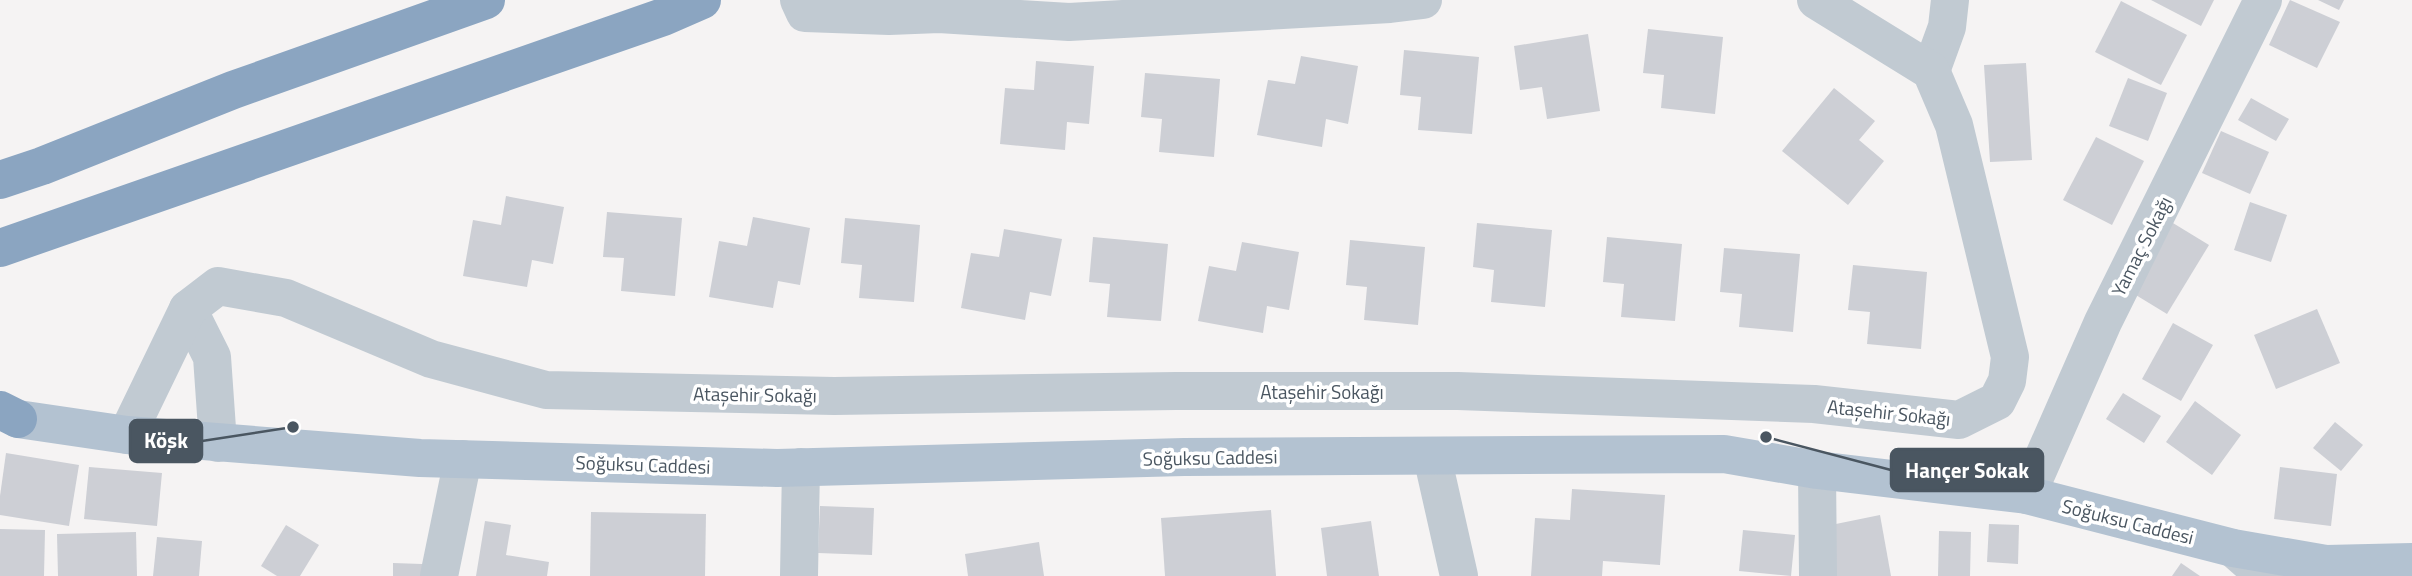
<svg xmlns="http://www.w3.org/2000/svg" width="2412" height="576" font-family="'Titillium Web',sans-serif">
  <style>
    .building { fill: #cdcfd5 }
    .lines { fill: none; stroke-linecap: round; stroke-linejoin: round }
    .minor { stroke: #c1cad2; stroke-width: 38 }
    .major { stroke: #b3c2d1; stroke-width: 38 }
    .highway { stroke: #8ba5c1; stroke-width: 38 }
    .labels { text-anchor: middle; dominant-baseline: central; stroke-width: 7; stroke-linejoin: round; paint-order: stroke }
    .street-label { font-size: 19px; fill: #4a5661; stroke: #fff }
    .leader { fill: none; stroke: #4a5661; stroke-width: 2.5 }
    .callout-dot { fill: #4a5661; stroke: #fff; stroke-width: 2.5 }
    .callout { fill: #4a5661; stroke: #4a5661; stroke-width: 2.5 }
    .callout-label { font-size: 21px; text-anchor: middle; font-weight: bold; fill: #fff }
  </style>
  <rect width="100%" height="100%" fill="#f5f3f3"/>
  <g class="building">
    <polygon points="2151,0 2214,0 2201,26"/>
    <polygon points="2290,0 2340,22 2317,68 2269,45"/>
    <polygon points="2318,0 2344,0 2339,10"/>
    <polygon points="2121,1 2187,35 2161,85 2095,52"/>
    <polygon points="1648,29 1723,37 1715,114 1661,108 1664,75 1643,73"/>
    <polygon points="1588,34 1600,111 1547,119 1542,87 1520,90 1514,46"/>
    <polygon points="1404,50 1479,57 1472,134 1418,130 1421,97 1400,95"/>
    <polygon points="1301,56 1358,66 1348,124 1326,119 1322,147 1257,135 1268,80 1295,84"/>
    <polygon points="1036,61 1094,66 1089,124 1067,122 1065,150 1000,144 1005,88 1034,90"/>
    <polygon points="2026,63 2032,160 1990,162 1984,65"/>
    <polygon points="1145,73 1220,79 1214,157 1159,152 1162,119 1141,117"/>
    <polygon points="2128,78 2167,93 2148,141 2109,126"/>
    <polygon points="1834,88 1875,121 1859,140 1884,161 1848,205 1782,151"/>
    <polygon points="2251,98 2289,119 2276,141 2238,120"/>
    <polygon points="2221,131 2269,152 2250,194 2202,173"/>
    <polygon points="2096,137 2144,161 2112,225 2063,200"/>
    <polygon points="506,196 564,207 553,264 532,260 527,287 463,276 473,220 501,225"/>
    <polygon points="2250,202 2287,215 2271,262 2234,250"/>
    <polygon points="607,212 682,218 675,296 621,291 624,258 603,257"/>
    <polygon points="753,217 810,228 800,285 778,281 773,308 709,297 719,241 747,246"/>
    <polygon points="845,218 920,225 914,302 859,298 862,265 841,263"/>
    <polygon points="2168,220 2209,245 2167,314 2126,289"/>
    <polygon points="1477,223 1552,230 1545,307 1491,302 1494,270 1473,267"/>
    <polygon points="1004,229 1062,239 1051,296 1030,292 1025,320 961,308 971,253 999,257"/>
    <polygon points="1093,237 1168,244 1161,321 1107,317 1110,284 1089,282"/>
    <polygon points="1607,237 1682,244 1675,321 1621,317 1624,284 1603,282"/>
    <polygon points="1350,240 1425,247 1418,325 1364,320 1367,287 1346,285"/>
    <polygon points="1242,242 1299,252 1289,310 1267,306 1263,333 1198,321 1209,266 1236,271"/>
    <polygon points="1724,248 1800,254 1793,332 1739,327 1742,294 1720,292"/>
    <polygon points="1853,265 1927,272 1921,349 1867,344 1870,312 1848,310"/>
    <polygon points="2317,309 2340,363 2276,389 2254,335"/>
    <polygon points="2173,323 2213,345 2181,401 2142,379"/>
    <polygon points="2123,393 2161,416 2144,443 2106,419"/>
    <polygon points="2195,401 2241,435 2212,475 2166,442"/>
    <polygon points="2335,422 2363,445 2341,471 2313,448"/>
    <polygon points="6,453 79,465 69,526 0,515 0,496"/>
    <polygon points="89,467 162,473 157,526 84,519"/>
    <polygon points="2280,467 2337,474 2331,526 2274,519"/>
    <polygon points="1572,489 1665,495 1660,565 1603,561 1602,576 1531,576 1535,518 1570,520"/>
    <polygon points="820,506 874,508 872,555 818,553"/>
    <polygon points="1271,510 1276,576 1165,576 1161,518"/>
    <polygon points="591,512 706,514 705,576 590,576"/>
    <polygon points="1880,515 1891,576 1835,576 1826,526"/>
    <polygon points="485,521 511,525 506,555 549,562 547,576 476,576"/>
    <polygon points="1371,521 1379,576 1327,576 1321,528"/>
    <polygon points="1989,524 2019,525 2018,564 1987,562"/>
    <polygon points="286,525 319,545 300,576 277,576 261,566"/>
    <polygon points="0,529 45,530 44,576 0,576"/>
    <polygon points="1743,530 1795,535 1791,576 1739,571"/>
    <polygon points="1939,531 1971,532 1970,576 1938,576"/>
    <polygon points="136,532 137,576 58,576 57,534"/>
    <polygon points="157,537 202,541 199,576 153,576"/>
    <polygon points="1039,542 1044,576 968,576 965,554"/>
    <polygon points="393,563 422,564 422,576 393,576"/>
    <polygon points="2181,563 2200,576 2172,576"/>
  </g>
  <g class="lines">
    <g class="minor">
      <polyline points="799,0 805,13 889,16 939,14 1069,22 1390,4 1423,0"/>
      <polyline points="1931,71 1947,27 1950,0"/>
      <polyline points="188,309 212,357 218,443"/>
      <polyline points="127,435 188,309 218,286 286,298 431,359 546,390 834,396 1176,391 1458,391 1814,404 1959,420 1997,401 2007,381 2010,357 1954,125 1931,71 1816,0"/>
      <polyline points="1432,456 1459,576"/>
      <polyline points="1817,470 1818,576"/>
      <polyline points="2027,495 2103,322 2263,0"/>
      <polyline points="2233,548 2265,576"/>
      <polyline points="439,576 463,459"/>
      <polyline points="799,576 801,467"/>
    </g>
    <polyline class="major" points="18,419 127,435 420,458 777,468 1184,457 1724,454 1817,470 2027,495 2233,548 2326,564 2412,562"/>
    <g class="highway">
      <polyline points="0,180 42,166 233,90 486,0"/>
      <polyline points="0,248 663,17 702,0"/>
      <polyline points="0,410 18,419"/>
    </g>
  </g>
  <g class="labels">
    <g class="street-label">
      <text transform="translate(2141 246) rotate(-63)">Yamaç Sokağı</text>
      <text x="1322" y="391">Ataşehir Sokağı</text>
      <text transform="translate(755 394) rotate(1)">Ataşehir Sokağı</text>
      <text transform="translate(1889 412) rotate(6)">Ataşehir Sokağı</text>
      <text transform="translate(1210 457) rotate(-1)">Soğuksu Caddesi</text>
      <text transform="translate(643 464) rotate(2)">Soğuksu Caddesi</text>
      <text transform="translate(2128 521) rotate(14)">Soğuksu Caddesi</text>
    </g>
  </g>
  <path class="leader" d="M293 427L202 441M1766 437L1891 470"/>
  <g class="callout-dot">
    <circle cx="293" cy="427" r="7"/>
    <circle cx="1766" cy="437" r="7"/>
  </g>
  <g class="callout">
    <rect x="130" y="420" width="72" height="42" rx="7"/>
    <rect x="1891" y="449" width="152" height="42" rx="7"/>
  </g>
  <g class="callout-label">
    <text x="166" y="448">Köşk</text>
    <text x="1967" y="478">Hançer Sokak</text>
  </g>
</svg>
